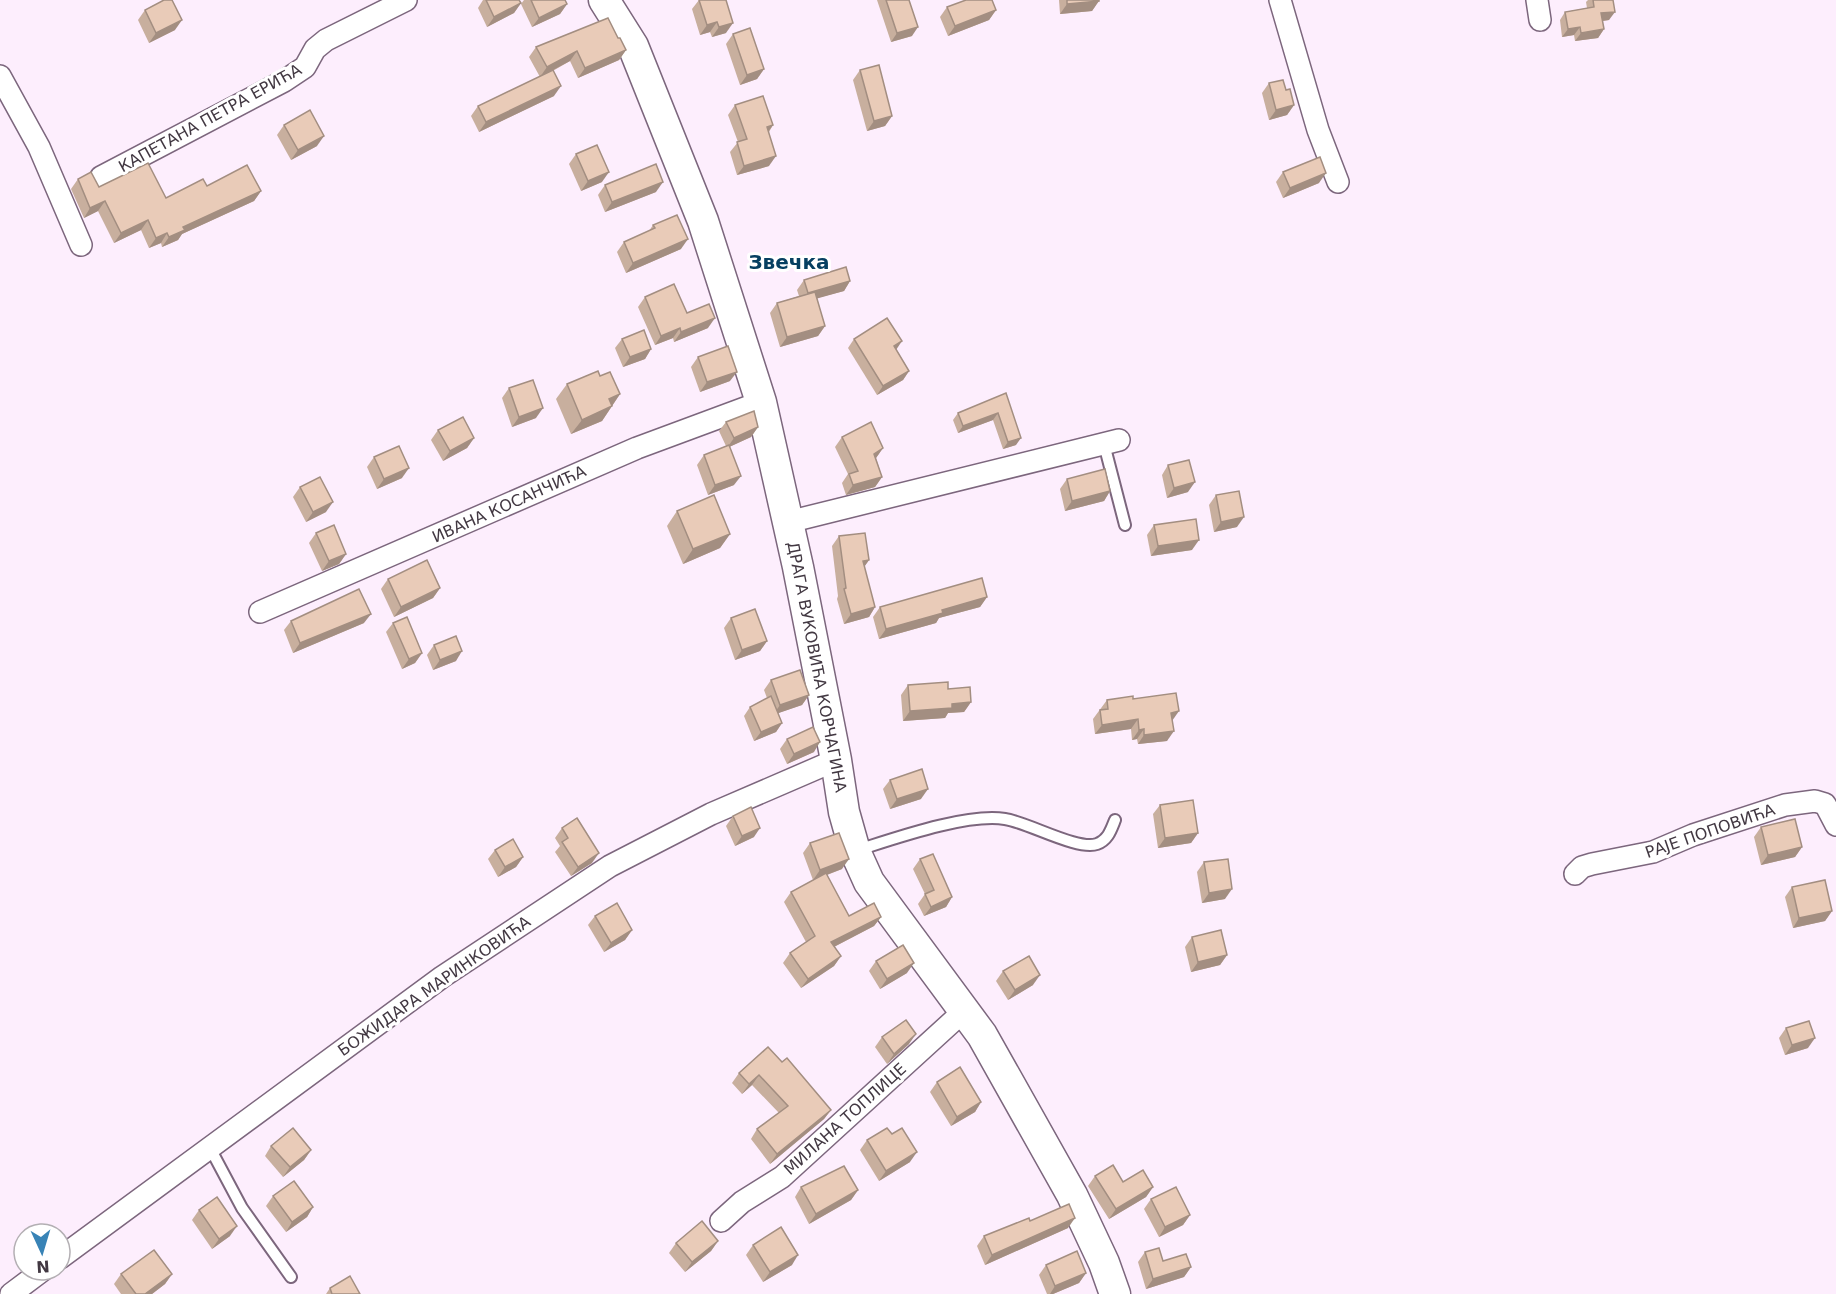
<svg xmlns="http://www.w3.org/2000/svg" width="1836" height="1294" font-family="'DejaVu Sans',sans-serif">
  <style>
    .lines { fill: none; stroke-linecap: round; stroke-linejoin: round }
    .lane-casing { stroke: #7c667d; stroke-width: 14 }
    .street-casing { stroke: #7c667d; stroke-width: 24 }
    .secondary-casing { stroke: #7c667d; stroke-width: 33 }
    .lane { stroke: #fff; stroke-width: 10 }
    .street { stroke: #fff; stroke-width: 21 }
    .secondary { stroke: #fff; stroke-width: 30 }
    .wall { fill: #c8af9e }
    .shaded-wall { fill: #a38e81 }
    .building { fill: #e9cbb8; stroke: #a38e81; stroke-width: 1.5 }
    .labels { text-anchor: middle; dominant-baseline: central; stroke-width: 6; stroke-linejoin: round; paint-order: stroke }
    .street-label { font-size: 16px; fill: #423842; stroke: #fff }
    .quarter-label { font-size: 20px; font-weight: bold; fill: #063f61; stroke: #fff }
  </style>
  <rect width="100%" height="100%" fill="#fdeefd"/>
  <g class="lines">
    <defs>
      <g id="lane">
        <polyline points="1104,444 1125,525"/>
        <path d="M858,850C896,838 967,813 1005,819C1027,822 1078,851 1097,844C1108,840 1111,830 1115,820"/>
        <polyline points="210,1148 242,1208 291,1277"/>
      </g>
      <g id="street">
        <polyline points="1280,0 1318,130 1338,182"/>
        <polyline points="1537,0 1540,20"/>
        <polyline points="0,76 39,147 81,245"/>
        <polyline points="101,177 284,81 305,67 315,49 326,40 406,0"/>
        <polyline points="788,522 1119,440"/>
        <polyline points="260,612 637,448 761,402"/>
        <polyline points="1575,874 1582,867 1592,864 1653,852 1693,835 1785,805 1815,801 1825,804 1836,825"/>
        <polyline points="721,1221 742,1202 782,1177 964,1011"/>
        <polyline points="60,1258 442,977 610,866 711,814 836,760"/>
        <polyline points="11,1294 43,1270"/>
      </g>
      <polyline id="secondary" points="604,0 633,46 703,221 761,402 798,567 836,760 844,812 855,851 869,882 982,1035 1072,1195 1104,1263 1115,1294"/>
    </defs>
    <use href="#lane" class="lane-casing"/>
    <use href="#street" class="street-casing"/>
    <use href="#secondary" class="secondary-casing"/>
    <use href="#lane" class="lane"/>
    <use href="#street" class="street"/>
    <use href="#secondary" class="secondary"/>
  </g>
  <g class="wall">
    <polygon points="483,0 519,0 521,3 514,13 487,27 478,8"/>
    <polygon points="524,0 565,0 567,4 560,14 532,27 521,4"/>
    <polygon points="699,0 726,0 726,33 712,37 710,32 700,35 692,9"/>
    <polygon points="877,0 909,0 912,36 891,42"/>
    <polygon points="1059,0 1099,0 1092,11 1060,14"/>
    <polygon points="1588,0 1613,0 1609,20 1602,21 1604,29 1598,38 1575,41 1574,35 1562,37 1560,20 1565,12 1587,8 1586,2"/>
    <polygon points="947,7 996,10 989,20 948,36 940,17"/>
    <polygon points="145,10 175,30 149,43 138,20"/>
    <polygon points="733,34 764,69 757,79 740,85 726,44"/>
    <polygon points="618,38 626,50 619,60 578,78 570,61 551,72 554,96 479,132 471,116 478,106 540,77 529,57 536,47"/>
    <polygon points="860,70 892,116 885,126 867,131 853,80"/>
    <polygon points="1269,83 1286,90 1294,105 1287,115 1269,120 1262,93"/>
    <polygon points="735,105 773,125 769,132 769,166 737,175 730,152 738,142 728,115"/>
    <polygon points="284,125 317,146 291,160 277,135"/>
    <polygon points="576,154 602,182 581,191 569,164"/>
    <polygon points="1283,172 1319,183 1283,198 1276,182"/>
    <polygon points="78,179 99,187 166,198 207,186 261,191 254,201 182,234 178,240 162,247 161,243 149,248 141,230 114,243 98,211 84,218 71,189"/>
    <polygon points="605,185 656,192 605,212 598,195"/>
    <polygon points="653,225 681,249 626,273 617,252 624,242 649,231"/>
    <polygon points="804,280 850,281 844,291 817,298 825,326 818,336 780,347 770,313 777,303 799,296 797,290"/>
    <polygon points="645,297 687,313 708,328 674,342 673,338 655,345 638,307"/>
    <polygon points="622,339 651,349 645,359 623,367 615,348"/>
    <polygon points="854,339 896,349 909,371 903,380 877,395 848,348"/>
    <polygon points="698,357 730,381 700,392 691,367"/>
    <polygon points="600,376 620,394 602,421 571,434 556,399 567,384"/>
    <polygon points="509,388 536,418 512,427 502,398"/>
    <polygon points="1006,393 1016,445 1003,449 993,420 958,433 953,420 958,413"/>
    <polygon points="726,422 758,427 751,437 729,447 734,485 708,495 697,465 704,455 726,446 719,431"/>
    <polygon points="438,430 474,438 467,448 443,461 431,440"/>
    <polygon points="842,437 883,448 876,458 882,477 875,487 846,495 842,483 848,474 835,447"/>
    <polygon points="374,457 402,478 377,489 367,467"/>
    <polygon points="1168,465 1188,492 1167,498 1162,475"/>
    <polygon points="1067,479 1110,491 1104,501 1065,511 1060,489"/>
    <polygon points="300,487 326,512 306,522 293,497"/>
    <polygon points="1216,495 1237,527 1214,532 1209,505"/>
    <polygon points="677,511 730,534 720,548 683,564 667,526"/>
    <polygon points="1154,525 1192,550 1151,556 1147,535"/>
    <polygon points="316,533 346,554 339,564 322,571 309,543"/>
    <polygon points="839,536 869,560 864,567 875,607 869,617 844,624 837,599 838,596 832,546"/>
    <polygon points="388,579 440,588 433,598 394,617 381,589"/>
    <polygon points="987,597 980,607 939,618 936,623 879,639 873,617 880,607"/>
    <polygon points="731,618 767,641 760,651 735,660 724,628"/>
    <polygon points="291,621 364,623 293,653 284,630"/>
    <polygon points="393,623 422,653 415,663 402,669 386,632"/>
    <polygon points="434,645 456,661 433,670 427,655"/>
    <polygon points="771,680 809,695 802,705 778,713 782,723 776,732 754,741 744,716 750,707 767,698 764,690"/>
    <polygon points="908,685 948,689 971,702 964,712 948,713 945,718 903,721 901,695"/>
    <polygon points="1133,699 1172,721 1167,741 1138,744 1137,739 1132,740 1131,729 1095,734 1093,719 1107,700"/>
    <polygon points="787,739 814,752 787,764 780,749"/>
    <polygon points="890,780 921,799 890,809 883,789"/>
    <polygon points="1160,805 1198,833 1191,843 1158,848 1153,814"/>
    <polygon points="733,816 754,837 735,846 726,826"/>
    <polygon points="1761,827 1802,847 1795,857 1761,865 1754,837"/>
    <polygon points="562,828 592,863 571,876 555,852 560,846 555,838"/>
    <polygon points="810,843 842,869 827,875 849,916 881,917 874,926 834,947 841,956 834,966 801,988 783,963 790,953 806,942 784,902 791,892 813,880 803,853"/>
    <polygon points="495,850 523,857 516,867 498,877 488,859"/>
    <polygon points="920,859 952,897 946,907 924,916 918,904 925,894 913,869"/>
    <polygon points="1204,862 1225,899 1202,903 1197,872"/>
    <polygon points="1792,887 1832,911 1825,921 1793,928 1785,897"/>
    <polygon points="595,916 632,930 625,940 604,952 588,925"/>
    <polygon points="1192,937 1227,955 1220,965 1191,972 1185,947"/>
    <polygon points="876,961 907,973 880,989 869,971"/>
    <polygon points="1003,971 1033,985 1008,1000 996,981"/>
    <polygon points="1786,1028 1808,1048 1785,1055 1779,1038"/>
    <polygon points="882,1037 909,1044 887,1064 875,1047"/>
    <polygon points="782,1062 831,1110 824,1119 770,1164 751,1139 757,1129 779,1113 752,1085 742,1094 732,1083 739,1073"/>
    <polygon points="937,1082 981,1102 975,1112 951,1126 930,1092"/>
    <polygon points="892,1134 910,1162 879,1181 860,1150 867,1140"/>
    <polygon points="271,1146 311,1150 304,1160 283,1177 265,1156"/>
    <polygon points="1095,1176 1123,1182 1153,1187 1146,1197 1109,1219 1088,1186"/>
    <polygon points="801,1187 858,1190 851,1200 809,1224 795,1197"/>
    <polygon points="273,1196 313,1207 307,1217 286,1232 266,1206"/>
    <polygon points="1151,1199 1190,1215 1183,1225 1159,1237 1144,1209"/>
    <polygon points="199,1210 230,1236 212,1249 192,1220"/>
    <polygon points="1030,1221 1068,1228 985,1265 977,1246 984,1236"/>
    <polygon points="718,1241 711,1251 685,1272 669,1253 676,1243"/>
    <polygon points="753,1245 792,1265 763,1282 746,1255"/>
    <polygon points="1145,1252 1163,1261 1191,1267 1184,1277 1146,1289 1138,1262"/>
    <polygon points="1046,1265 1086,1273 1079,1283 1053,1294 1047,1294 1039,1275"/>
    <polygon points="121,1274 172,1274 165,1284 152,1294 121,1294 114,1284"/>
    <polygon points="330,1288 360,1294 326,1294"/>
  </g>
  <g class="shaded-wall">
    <polygon points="1099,1 1092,11 1060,14 1067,4"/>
    <polygon points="521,3 514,13 487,27 494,17"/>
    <polygon points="567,4 560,14 532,27 539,18"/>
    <polygon points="996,10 989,20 948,36 955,26"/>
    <polygon points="1615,12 1609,20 1595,22 1601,13"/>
    <polygon points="182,20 175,30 149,43 156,33"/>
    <polygon points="717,22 710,32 700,35 707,25"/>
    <polygon points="733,23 726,33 712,37 719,27"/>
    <polygon points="918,27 912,36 891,42 897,33"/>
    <polygon points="1580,27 1574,35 1562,37 1568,29"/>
    <polygon points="1604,29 1598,38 1575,41 1581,33"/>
    <polygon points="626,50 619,60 578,78 585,68"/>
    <polygon points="577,51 570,61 540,77 547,67"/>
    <polygon points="764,69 757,79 740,85 747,75"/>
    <polygon points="561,86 554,96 479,132 486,122"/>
    <polygon points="1294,105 1287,115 1269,120 1276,110"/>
    <polygon points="892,116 885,126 867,131 874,121"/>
    <polygon points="773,125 766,135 767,127"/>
    <polygon points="324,136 317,146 291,160 298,150"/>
    <polygon points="776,156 769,166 737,175 744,166"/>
    <polygon points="609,172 602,182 581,191 588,181"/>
    <polygon points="1326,173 1319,183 1283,198 1290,188"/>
    <polygon points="663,182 656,192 605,212 612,202"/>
    <polygon points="261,191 254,201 182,234 178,240 162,247 169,237 183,227"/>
    <polygon points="105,201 98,211 84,218 90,208"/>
    <polygon points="148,220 141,230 114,243 121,233"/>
    <polygon points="167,233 161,243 149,248 156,238"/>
    <polygon points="688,239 681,249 626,273 633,263"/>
    <polygon points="850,281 844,291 801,303 808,293"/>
    <polygon points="715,318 708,328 674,342 681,332"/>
    <polygon points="825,326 818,336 780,347 787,337"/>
    <polygon points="680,328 673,338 655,345 661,336"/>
    <polygon points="902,341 896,350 894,346"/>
    <polygon points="651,349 645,359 623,367 630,357"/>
    <polygon points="909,371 903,380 877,395 883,386"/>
    <polygon points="737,372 730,381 700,392 707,382"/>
    <polygon points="620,394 602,421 571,434 582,420 609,399"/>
    <polygon points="543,408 536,418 512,427 519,417"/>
    <polygon points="998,413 993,420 958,433 963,426"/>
    <polygon points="758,427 751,437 727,448 734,438"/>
    <polygon points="474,438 467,448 443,461 450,451"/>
    <polygon points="1021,438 1016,445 1003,449 1008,442"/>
    <polygon points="883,448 876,458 867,464 874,454"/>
    <polygon points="409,468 402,478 377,489 384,479"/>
    <polygon points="741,476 734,485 708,495 715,485"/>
    <polygon points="882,477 875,487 846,495 853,485"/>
    <polygon points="1195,482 1188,492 1167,498 1174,488"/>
    <polygon points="1110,491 1104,501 1065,511 1072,501"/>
    <polygon points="333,502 326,512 306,522 313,512"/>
    <polygon points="1244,517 1237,527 1214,532 1221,522"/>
    <polygon points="730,534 720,548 683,564 693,549"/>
    <polygon points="1199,540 1192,550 1151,556 1158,546"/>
    <polygon points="346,554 339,564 322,571 329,561"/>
    <polygon points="869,560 862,570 863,561"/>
    <polygon points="440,588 433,598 394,617 401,607"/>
    <polygon points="987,597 980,607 939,618 936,623 879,639 886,629 942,610"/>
    <polygon points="875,607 869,617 844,624 851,614"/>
    <polygon points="371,614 364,623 293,653 300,643"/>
    <polygon points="767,641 760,651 735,660 742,650"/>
    <polygon points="462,651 456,661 433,670 440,660"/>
    <polygon points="422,653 415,663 402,669 409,659"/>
    <polygon points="809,695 802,705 773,715 780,705"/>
    <polygon points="971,702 964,712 948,713 945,718 903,721 910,711 952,704"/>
    <polygon points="1179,711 1172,721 1171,713"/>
    <polygon points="1138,719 1131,729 1095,734 1102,725"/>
    <polygon points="782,723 776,732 754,741 761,732"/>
    <polygon points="1144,729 1137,739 1132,740 1139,730"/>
    <polygon points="1174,731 1167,741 1138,744 1144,735"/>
    <polygon points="820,742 814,752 787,764 794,754"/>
    <polygon points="928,789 921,799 890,809 897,799"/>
    <polygon points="760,828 754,837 735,846 742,836"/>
    <polygon points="1198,833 1191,843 1158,848 1165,838"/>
    <polygon points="1802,847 1795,857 1761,865 1768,855"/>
    <polygon points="599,853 592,863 571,876 578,867"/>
    <polygon points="523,857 516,867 498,877 505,867"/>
    <polygon points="849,859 842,869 813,880 820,870"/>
    <polygon points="1232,889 1225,899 1202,903 1209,893"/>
    <polygon points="952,897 946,907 924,916 931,907"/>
    <polygon points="1832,911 1825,921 1793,928 1799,918"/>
    <polygon points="881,917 874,926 824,952 831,942"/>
    <polygon points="632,930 625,940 604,952 611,943"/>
    <polygon points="1227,955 1220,965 1191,972 1198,962"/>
    <polygon points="841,956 834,966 801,988 808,979"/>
    <polygon points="914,963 907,973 880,989 887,979"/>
    <polygon points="1040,975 1033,985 1008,1000 1015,990"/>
    <polygon points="916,1034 909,1044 887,1064 894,1054"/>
    <polygon points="1815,1038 1808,1048 1785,1055 1792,1045"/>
    <polygon points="759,1075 752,1085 742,1094 749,1084"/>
    <polygon points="981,1102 975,1112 951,1126 957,1117"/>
    <polygon points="831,1110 824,1119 770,1164 777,1154"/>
    <polygon points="311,1150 304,1160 283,1177 290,1167"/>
    <polygon points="917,1152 910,1162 879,1181 886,1171"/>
    <polygon points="1153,1187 1146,1197 1109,1219 1116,1209"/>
    <polygon points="858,1190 851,1200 809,1224 816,1214"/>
    <polygon points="313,1207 307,1217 286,1232 292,1222"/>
    <polygon points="1190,1215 1183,1225 1159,1237 1165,1227"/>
    <polygon points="1075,1218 1068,1228 985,1265 992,1255"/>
    <polygon points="237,1226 230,1236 212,1249 219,1239"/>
    <polygon points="718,1241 711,1251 685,1272 692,1262"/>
    <polygon points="798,1255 792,1265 763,1282 770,1272"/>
    <polygon points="1191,1267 1184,1277 1146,1289 1153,1279"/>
    <polygon points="1086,1273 1079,1283 1053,1294 1050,1294 1055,1286"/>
    <polygon points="172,1274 165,1284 152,1294 145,1294"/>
  </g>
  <g class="building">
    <polygon points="164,0 172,0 182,20 156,33 145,10"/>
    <polygon points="486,0 519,0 521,3 494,17"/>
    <polygon points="531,0 565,0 567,4 539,18"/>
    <polygon points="699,0 726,0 733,23 719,27 717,22 707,25"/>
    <polygon points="886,0 909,0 918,27 897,33"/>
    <polygon points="966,0 992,0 996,10 955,26 947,7"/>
    <polygon points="1067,0 1099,0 1099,1 1067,4"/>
    <polygon points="1593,0 1613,0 1615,12 1601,13 1604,29 1581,33 1580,27 1568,29 1565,12 1594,7"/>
    <polygon points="608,18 618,38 620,38 626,50 585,68 577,51 547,67 536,47"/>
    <polygon points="750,28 764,69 747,75 733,34"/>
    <polygon points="879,65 892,116 874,121 860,70"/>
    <polygon points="553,70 561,86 486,122 478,106"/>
    <polygon points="1283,80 1286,90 1290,89 1294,105 1276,110 1269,83"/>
    <polygon points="763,96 773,125 767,127 776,156 744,166 737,142 747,139 735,105"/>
    <polygon points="310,110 324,136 298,150 284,125"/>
    <polygon points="597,145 609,172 588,181 576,154"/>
    <polygon points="1320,157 1326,173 1290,188 1283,172"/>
    <polygon points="148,163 166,198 203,179 207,186 247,165 261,191 183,227 185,230 169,237 167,233 156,238 148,220 121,233 105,201 90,208 78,179 91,172 99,187"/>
    <polygon points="656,164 663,182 612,202 605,185"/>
    <polygon points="677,215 688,239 633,263 624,242 655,228 653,225"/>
    <polygon points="846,267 850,281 808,293 804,280"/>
    <polygon points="674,284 687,313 709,304 715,318 681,332 680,328 661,336 645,297"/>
    <polygon points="815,292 825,326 787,337 777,303"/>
    <polygon points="887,318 902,341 894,346 909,371 883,386 854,339"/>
    <polygon points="644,330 651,349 630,357 622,339"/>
    <polygon points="728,346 737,372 707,382 698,357"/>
    <polygon points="598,371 600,376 610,372 620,394 609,399 612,406 582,420 567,384"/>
    <polygon points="533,380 543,408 519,417 509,388"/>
    <polygon points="1006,393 1021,438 1008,442 998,413 963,426 958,413"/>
    <polygon points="754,411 758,427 734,438 726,422"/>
    <polygon points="463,417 474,438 450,451 438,430"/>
    <polygon points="871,422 883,448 874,454 882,477 853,485 849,474 858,471 842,437"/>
    <polygon points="729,445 741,476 715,485 704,455"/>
    <polygon points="399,446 409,468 384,479 374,457"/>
    <polygon points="1189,460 1195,482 1174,488 1168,465"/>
    <polygon points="1105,469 1110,491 1072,501 1067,479"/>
    <polygon points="320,477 333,502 313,512 300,487"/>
    <polygon points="1239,491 1244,517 1221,522 1216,495"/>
    <polygon points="714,495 730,534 693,549 677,511"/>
    <polygon points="1196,519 1199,540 1158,546 1154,525"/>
    <polygon points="334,525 346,554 329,561 316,533"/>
    <polygon points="865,533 869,560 863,561 875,607 851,614 844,589 846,588 839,536"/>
    <polygon points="427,560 440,588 401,607 388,579"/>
    <polygon points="982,578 987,597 942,610 943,613 886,629 880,607"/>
    <polygon points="359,589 371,614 300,643 291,621"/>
    <polygon points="755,609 767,641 742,650 731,618"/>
    <polygon points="407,617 422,653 409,659 393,623"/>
    <polygon points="456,636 462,651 440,660 434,645"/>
    <polygon points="800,670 809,695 780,705 771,680"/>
    <polygon points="948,682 948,689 970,687 971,702 952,704 952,708 910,711 908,685"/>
    <polygon points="1176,693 1179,711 1171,713 1174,731 1144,735 1144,729 1139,730 1138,719 1102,725 1100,710 1108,709 1107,700 1133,696 1133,699"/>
    <polygon points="771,696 782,723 761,732 750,707"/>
    <polygon points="813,727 820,742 794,754 787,739"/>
    <polygon points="922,769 928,789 897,799 890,780"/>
    <polygon points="1193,800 1198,833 1165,838 1160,805"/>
    <polygon points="751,807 760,828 742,836 733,816"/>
    <polygon points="577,818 599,853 578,867 562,842 568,838 562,828"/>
    <polygon points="1795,819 1802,847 1768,855 1761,827"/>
    <polygon points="839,833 849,859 820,870 810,843"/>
    <polygon points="513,839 523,857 505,867 495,850"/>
    <polygon points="933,854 952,897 931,907 925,894 934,890 920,859"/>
    <polygon points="1228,859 1232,889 1209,893 1204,862"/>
    <polygon points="826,873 849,916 874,903 881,917 831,942 841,956 808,979 790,953 815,936 791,892"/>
    <polygon points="1825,880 1832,911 1799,918 1792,887"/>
    <polygon points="617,903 632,930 611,943 595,916"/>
    <polygon points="1221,930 1227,955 1198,962 1192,937"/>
    <polygon points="903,945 914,963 887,979 876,961"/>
    <polygon points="1029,956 1040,975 1015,990 1003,971"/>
    <polygon points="906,1020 916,1034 894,1054 882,1037"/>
    <polygon points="1809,1021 1815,1038 1792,1045 1786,1028"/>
    <polygon points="768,1047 782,1062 787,1058 831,1110 777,1154 757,1129 788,1106 759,1075 749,1084 739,1073"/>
    <polygon points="960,1067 981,1102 957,1117 937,1082"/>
    <polygon points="293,1128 311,1150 290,1167 271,1146"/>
    <polygon points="887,1128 892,1134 902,1128 917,1152 886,1171 867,1140"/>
    <polygon points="1113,1165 1123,1182 1143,1170 1153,1187 1116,1209 1095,1176"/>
    <polygon points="844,1166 858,1190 816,1214 801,1187"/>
    <polygon points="294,1181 313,1207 292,1222 273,1196"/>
    <polygon points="1176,1187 1190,1215 1165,1227 1151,1199"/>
    <polygon points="217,1197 237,1226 219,1239 199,1210"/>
    <polygon points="1069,1204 1075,1218 992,1255 984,1236 1029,1218 1030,1221"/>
    <polygon points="702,1221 718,1241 692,1262 676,1243"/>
    <polygon points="781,1227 798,1255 770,1272 753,1245"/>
    <polygon points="1159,1248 1163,1261 1186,1254 1191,1267 1153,1279 1145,1252"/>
    <polygon points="154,1250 172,1274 145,1294 136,1294 121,1274"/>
    <polygon points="1077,1251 1086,1273 1055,1286 1046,1265"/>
    <polygon points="350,1276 360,1294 332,1294 330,1288"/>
  </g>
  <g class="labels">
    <g class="street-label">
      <text transform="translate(210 118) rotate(-29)">КАПЕТАНА ПЕТРА ЕРИЋА</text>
      <text transform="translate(509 504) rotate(-24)">ИВАНА КОСАНЧИЋА</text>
      <text transform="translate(817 667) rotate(79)">ДРАГА ВУКОВИЋА КОРЧАГИНА</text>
      <text transform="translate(1710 831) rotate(-19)">РАЈЕ ПОПОВИЋА</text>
      <text transform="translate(434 986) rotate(-35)">БОЖИДАРА МАРИНКОВИЋА</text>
      <text transform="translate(845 1119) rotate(-42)">МИЛАНА ТОПЛИЦЕ</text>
    </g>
    <g class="quarter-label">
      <text x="789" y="262">Звечка</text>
    </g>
  </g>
  <g transform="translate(42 1252) rotate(176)"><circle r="28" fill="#ffffff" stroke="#b3afb3" stroke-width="1.5"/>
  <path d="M0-4.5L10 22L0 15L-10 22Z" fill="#3883b6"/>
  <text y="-9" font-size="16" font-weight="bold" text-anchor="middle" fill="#423842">N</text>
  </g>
</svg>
